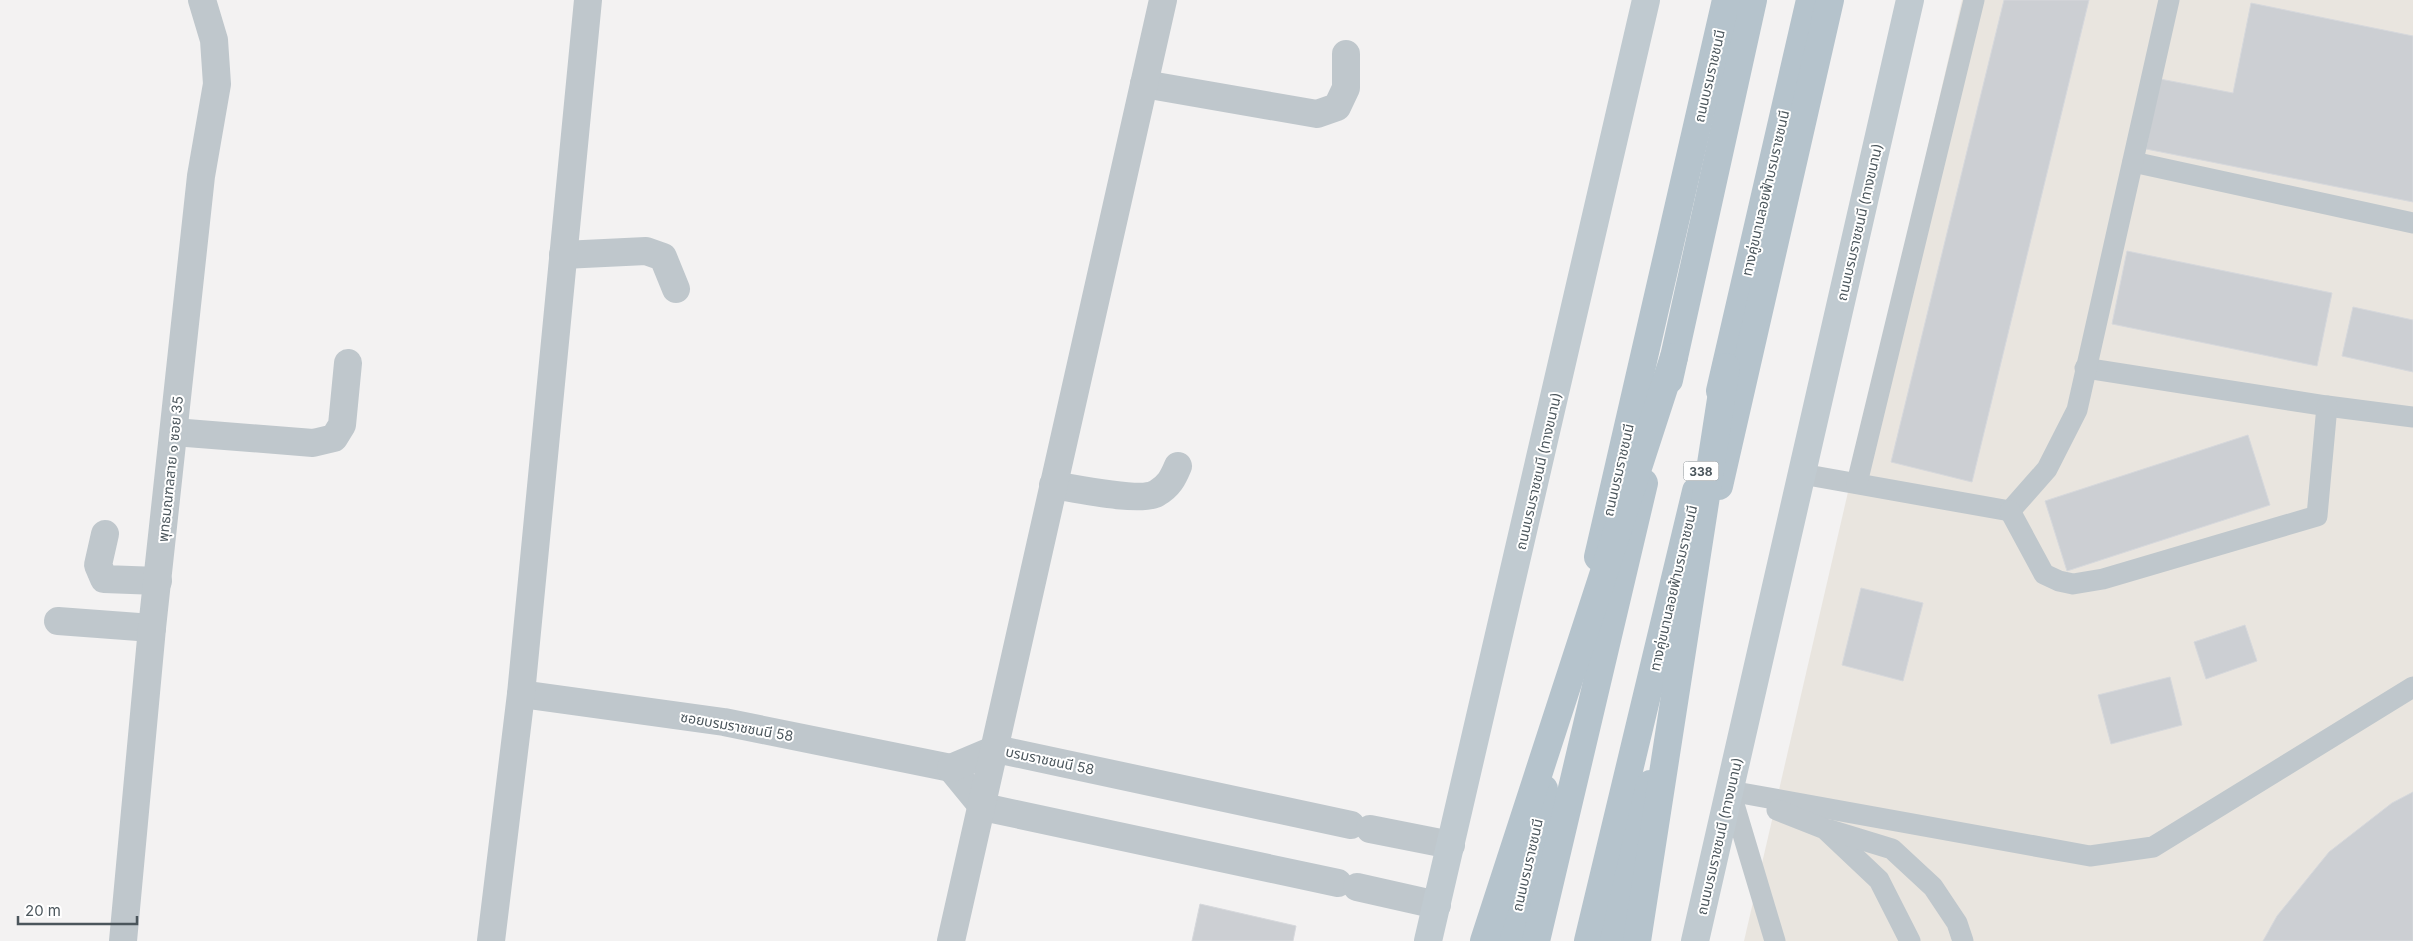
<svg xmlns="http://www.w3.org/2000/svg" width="2413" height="941" font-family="Inter,'Noto Sans Thai',sans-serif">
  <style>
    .commercial { fill: #e9e5df }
    .building { fill: #cccfd3; stroke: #d6d8dc }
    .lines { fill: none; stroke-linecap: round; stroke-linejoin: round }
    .lane { stroke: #bfc7cc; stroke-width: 21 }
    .street { stroke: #bfc7cc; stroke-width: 28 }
    .secondary { stroke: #c0cad0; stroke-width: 28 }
    .primary { stroke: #b5c3cc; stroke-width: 28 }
    .primary-bridge { stroke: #b5c3cc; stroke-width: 28 }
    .labels { text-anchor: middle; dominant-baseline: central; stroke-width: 4; stroke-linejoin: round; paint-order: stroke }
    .shield { fill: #fff; stroke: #81898d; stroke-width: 1 }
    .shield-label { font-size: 12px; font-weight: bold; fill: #4b565c }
    .street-label { font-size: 14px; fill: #4b565c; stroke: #fff }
  </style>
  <rect width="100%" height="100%" fill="#f3f2f2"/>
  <polygon class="commercial" points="1962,0 2413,0 2413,941 1744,941"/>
  <g class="building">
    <polygon points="2004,0 2089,0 1972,482 1891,462"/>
    <polygon points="2251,3 2413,36 2413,202 2146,149 2160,79 2233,93"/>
    <polygon points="2127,251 2332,293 2317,366 2112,324"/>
    <polygon points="2353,307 2413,320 2413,372 2342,356"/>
    <polygon points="2248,435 2270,505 2067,571 2045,501"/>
    <polygon points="1861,588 1923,603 1903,681 1842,665"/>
    <polygon points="2245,625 2257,661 2206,679 2194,642"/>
    <polygon points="2170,677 2182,725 2111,744 2098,695"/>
    <polygon points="2413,792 2413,941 2263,941 2277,916 2329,852 2392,803"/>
    <polygon points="1200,904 1296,926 1293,941 1192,941"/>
  </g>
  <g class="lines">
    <g class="lane">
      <polyline points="2133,162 2413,223"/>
      <polyline points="2085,368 2327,406 2413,417"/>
      <polyline points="1802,474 2010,511"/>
      <polyline points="1857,483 1974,0"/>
      <polyline points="2010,511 2047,469 2077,410 2169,0"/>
      <polyline points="2010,511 2044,574 2059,581 2073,584 2103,579 2317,516 2327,406"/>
      <polyline points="1730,791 2090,856 2153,847 2413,687"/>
      <polyline points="1730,791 1775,941"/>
      <polyline points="1777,810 1825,829 1879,880 1910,941"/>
      <polyline points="1830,830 1892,849 1933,887 1957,923 1963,941"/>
    </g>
    <g class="street">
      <polyline points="1144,84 1317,114 1337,107 1346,88 1346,54"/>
      <polyline points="563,255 646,251 663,257 676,289"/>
      <polyline points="174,432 313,443 334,438 342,425 348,363"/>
      <path d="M1053,485C1073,488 1142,503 1157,493C1169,486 1173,478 1178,466"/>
      <polyline points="105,534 98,565 104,579 158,581"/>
      <polyline points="58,621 152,628"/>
      <polyline points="521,694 724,722 951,768"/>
      <polyline points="951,768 983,807 1338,883"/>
      <polyline points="951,768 996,749 1351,825"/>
      <polyline points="1370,829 1451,845"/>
      <polyline points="1357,887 1437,905"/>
      <polyline points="123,941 152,628 201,176 217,84 214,40 202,0"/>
      <polyline points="491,941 521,694 588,0"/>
      <polyline points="951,941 1163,0"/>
    </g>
    <g class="secondary">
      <polyline points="1428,941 1646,0"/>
      <polyline points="1695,941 1910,0"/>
    </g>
    <g class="primary">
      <polyline points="1669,380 1753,0"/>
      <polyline points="1720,391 1810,0"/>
      <polyline points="1719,486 1830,0"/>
      <polyline points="1598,557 1726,0"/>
      <polyline points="1509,941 1544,789"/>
      <polyline points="1536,941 1644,483"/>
      <polyline points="1588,941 1696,491"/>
      <polyline points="1614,941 1650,784"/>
    </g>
    <g class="primary-bridge">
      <polyline points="1484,941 1674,357"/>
      <polyline points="1637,941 1726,367"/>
    </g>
  </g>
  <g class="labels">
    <rect class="shield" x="1683.5" y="461.5" width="35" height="19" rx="4"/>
    <g class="shield-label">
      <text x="1701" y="471">338</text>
    </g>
    <g class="street-label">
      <text transform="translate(1709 76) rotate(-77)">ถนนบรมราชชนนี</text>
      <text transform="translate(1765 193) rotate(-77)">ทางคู่ขนานลอยฟ้าบรมราชชนนี</text>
      <text transform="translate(1859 222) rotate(-77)">ถนนบรมราชชนนี (ทางขนาน)</text>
      <text transform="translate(170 469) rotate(-84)">พุทธมณฑลสาย ๑ ซอย 35</text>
      <text transform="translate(1618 470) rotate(-77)">ถนนบรมราชชนนี</text>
      <text transform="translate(1538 471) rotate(-77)">ถนนบรมราชชนนี (ทางขนาน)</text>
      <text transform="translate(1673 588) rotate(-77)">ทางคู่ขนานลอยฟ้าบรมราชชนนี</text>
      <text transform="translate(737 726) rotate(10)">ซอยบรมราชชนนี 58</text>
      <text transform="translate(1050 760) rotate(12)">บรมราชชนนี 58</text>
      <text transform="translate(1719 836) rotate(-77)">ถนนบรมราชชนนี (ทางขนาน)</text>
      <text transform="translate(1527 865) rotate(-77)">ถนนบรมราชชนนี</text>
    </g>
  </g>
  <path d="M18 916v8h119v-8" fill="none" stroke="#4b565c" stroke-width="2.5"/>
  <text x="25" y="916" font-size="15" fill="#4b565c" stroke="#ffffff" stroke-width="4" paint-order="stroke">20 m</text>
</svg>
